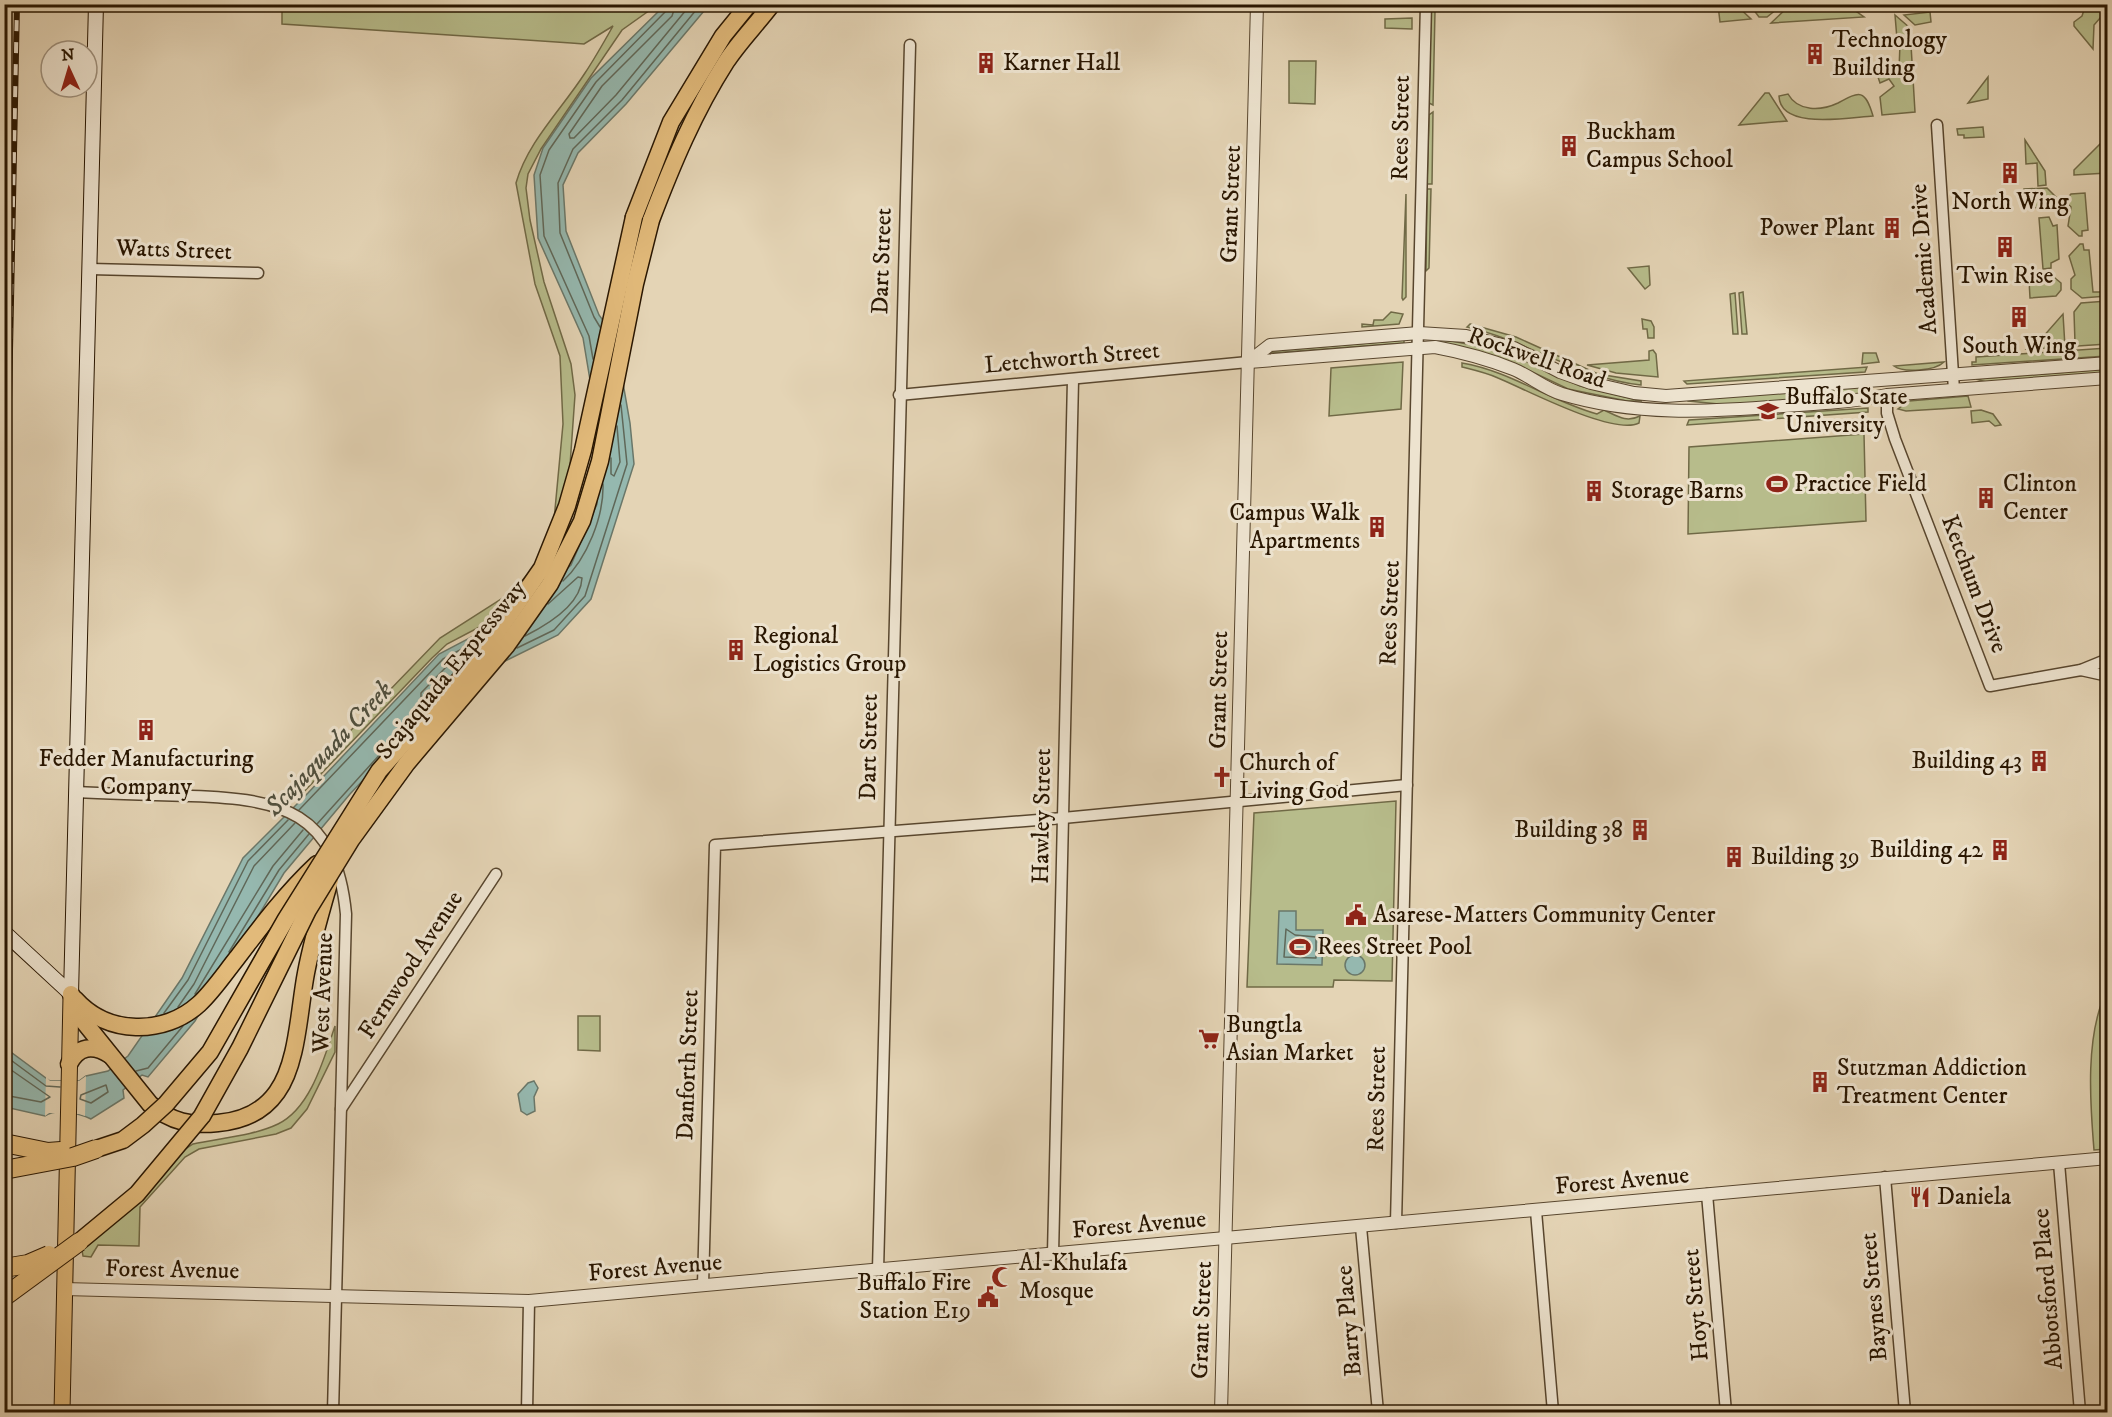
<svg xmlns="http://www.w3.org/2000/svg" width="2112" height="1417" font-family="'IM FELL DW Pica',serif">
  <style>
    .green { fill: #b7bc8b; stroke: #706946; stroke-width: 1.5 }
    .water { fill: #95b8af; stroke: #6a7769; stroke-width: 1.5 }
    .pier { fill: #e4d4b5 }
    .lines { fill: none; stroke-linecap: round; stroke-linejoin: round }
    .shore { stroke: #5f6758; stroke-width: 1.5 }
    .minor-casing { stroke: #58462e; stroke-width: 13 }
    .tertiary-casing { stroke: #58462e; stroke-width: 14 }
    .secondary-casing { stroke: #291601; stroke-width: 16 }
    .primary-casing { stroke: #291601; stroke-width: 17 }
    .trunk-casing { stroke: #291601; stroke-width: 19 }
    .minor { stroke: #ede3cf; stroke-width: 10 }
    .tertiary { stroke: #ede3cf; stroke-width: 12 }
    .secondary { stroke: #ede3cf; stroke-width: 14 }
    .primary { stroke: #e2ba7a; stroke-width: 15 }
    .trunk { stroke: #e2ba7a; stroke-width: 16 }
    .rail-casing { stroke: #291601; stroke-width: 6 }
    .rail { stroke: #ede3cf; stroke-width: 4; stroke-dasharray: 11; stroke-linecap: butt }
    .trunk-bridge-casing { stroke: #291601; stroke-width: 19; stroke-linecap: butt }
    .motorway-bridge-casing { stroke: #291601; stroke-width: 20; stroke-linecap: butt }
    .trunk-bridge { stroke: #e2ba7a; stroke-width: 16 }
    .motorway-bridge { stroke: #e2ba7a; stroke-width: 18 }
    .labels { text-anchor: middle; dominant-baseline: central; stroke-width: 6; stroke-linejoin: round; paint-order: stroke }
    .poi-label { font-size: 24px; fill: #291601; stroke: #ede3cf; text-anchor: start }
    .street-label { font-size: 24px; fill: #291601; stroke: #ede3cf }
    .water-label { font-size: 26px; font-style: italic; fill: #4f4f3e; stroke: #ede3cf }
  </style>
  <rect width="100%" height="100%" fill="#e4d4b5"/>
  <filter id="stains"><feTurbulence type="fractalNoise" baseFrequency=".00333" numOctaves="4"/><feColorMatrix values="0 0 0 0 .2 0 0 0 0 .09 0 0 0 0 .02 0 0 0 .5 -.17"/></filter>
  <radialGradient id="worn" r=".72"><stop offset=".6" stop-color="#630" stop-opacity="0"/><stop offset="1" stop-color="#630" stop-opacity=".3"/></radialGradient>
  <g class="green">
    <polygon points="1791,4 1847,5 1864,17 1771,23"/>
    <path d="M282,5H657L622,30L541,149L528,174L526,188L530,220L544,282L571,364L575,395L569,479L534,590L489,622L447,644L432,658L296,800L285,793L328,754L440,638L512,592L535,566L554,520L563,424L560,356L535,284L516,183C528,141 562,109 585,73C595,58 604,42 613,26L584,44L571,43L282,24Z"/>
    <polygon points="1718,5 1736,5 1751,19 1720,22"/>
    <polygon points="1750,5 1782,5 1767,17 1759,17"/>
    <polygon points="2107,5 2107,10 2094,25 2093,49 2074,26 2074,22 2082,16 2085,7"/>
    <polygon points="1431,9 1435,11 1433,105 1429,103"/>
    <polygon points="1930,12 1931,22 1915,25 1904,15"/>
    <polygon points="1895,15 1910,28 1909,38 1897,39"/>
    <polygon points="1412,18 1412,29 1385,28 1385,19"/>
    <polygon points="1900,44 1911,45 1915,112 1882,115 1880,97 1894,86 1889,79 1880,83 1877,74 1899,70"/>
    <polygon points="1289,61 1316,61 1315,104 1289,103"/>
    <polygon points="1988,77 1988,99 1968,103"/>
    <polygon points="1765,93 1769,93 1787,121 1739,125"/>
    <path d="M1788,94C1798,112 1821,111 1838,103C1860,91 1865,89 1873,116C1851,117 1780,131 1779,96Z"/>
    <polygon points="1433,112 1432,184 1427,184 1429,115"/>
    <polygon points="1983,127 1984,137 1964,138 1964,135 1958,135 1957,129"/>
    <polygon points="2025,140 2045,171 2046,185 2038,186 2037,163 2026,164"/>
    <polygon points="2103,141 2107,141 2107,173 2074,175 2074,170"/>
    <polygon points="2047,188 2056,197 2047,207 2025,208 2024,189"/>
    <polygon points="1427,189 1431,189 1429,268 1426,271"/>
    <polygon points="2085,193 2088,230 2082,231 2082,236 2079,236 2068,226 2071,207 2065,201 2071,194"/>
    <polygon points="1406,194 1406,297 1403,300 1402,298"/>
    <polygon points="2049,217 2053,226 2057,225 2059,259 2051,263 2051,268 2043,269 2039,218"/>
    <polygon points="2080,244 2083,244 2084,250 2089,250 2093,292 2107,292 2107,296 2082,298 2071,289 2071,279 2075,275 2069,256"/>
    <polygon points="1649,266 1650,285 1645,289 1628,268"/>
    <polygon points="2055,278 2061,283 2061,290 2056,296 2030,298 2029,280"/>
    <polygon points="1743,292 1747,334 1742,334 1739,293"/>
    <polygon points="1735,293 1738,334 1733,334 1730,294"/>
    <polygon points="2107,301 2107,344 2078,346 2078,343 2075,343 2074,312 2081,303"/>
    <polygon points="1391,312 1403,314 1399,324 1362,327 1362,324 1373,325 1374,320 1383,320"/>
    <polygon points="2063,314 2065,347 2027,349 2042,338"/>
    <polygon points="1642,319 1651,321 1654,327 1654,338 1648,338 1647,329 1643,329"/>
    <path d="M1470,324L1516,337L1598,374L1641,381V385C1578,378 1528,341 1467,327Z"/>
    <polygon points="1436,338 1508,352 1580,386 1642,401 1627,401 1568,389 1524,368 1435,341"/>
    <polygon points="1404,340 1404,343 1271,353 1273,351"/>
    <polygon points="2107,348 2107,356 1972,365 1972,362 1976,362 1976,357"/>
    <polygon points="1653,350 1656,354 1658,377 1616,373 1587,365 1649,360 1649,351"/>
    <polygon points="1863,353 1876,353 1879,362 1862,364"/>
    <polygon points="1403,362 1401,409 1329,416 1331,368"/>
    <path d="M1944,362C1935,371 1903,373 1894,366Z"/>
    <path d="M1462,363C1510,371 1550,401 1597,414L1604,410C1617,416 1626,423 1640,416L1639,423C1613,436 1525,389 1498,378C1487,373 1474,370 1462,367Z"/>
    <polygon points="1867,367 1865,372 1687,384 1684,381"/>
    <polygon points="2107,369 2107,373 1986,382 1976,379"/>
    <polygon points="1864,386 1866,393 1863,395 1729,405 1688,401 1687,399"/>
    <polygon points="1968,396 1971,407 1906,411 1898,409 1909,401"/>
    <polygon points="1868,408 1868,412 1687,425 1689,420"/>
    <polygon points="1981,410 1993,414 2001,425 1995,426 1989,421 1972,423 1971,411"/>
    <polygon points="1864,434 1866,521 1688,534 1689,447"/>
    <polygon points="1396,801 1392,981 1334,980 1333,987 1247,987 1254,813"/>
    <path d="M2107,990V1149L2094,1150C2090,1102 2085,1034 2107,990Z"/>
    <polygon points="578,1016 600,1016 600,1051 578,1050"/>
    <path d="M335,1026V1052L307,1109L291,1128L276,1134L199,1149L185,1157L140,1207L139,1246L98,1245L91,1257L83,1256L82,1250L184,1150L193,1144C220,1138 253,1136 278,1124C311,1108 324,1058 335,1026Z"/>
  </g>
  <g class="water">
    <path d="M665,5H709L626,104L578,153L563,185L566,231L599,315L615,337L630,423L634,464L591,599L558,635L499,664L404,737L350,794L284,873L195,1021L148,1077L142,1075L123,1090L124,1098L91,1119C79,1113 57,1108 45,1116L5,1107L4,1047L50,1081H79L86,1076L108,1071L128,1056L182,978L243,858L308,793L439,654L519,612L571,565L597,504V422L583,338L538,238L534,175L543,148L591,78Z"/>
    <polygon points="1279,911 1296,911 1296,930 1323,930 1322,965 1277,964"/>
    <circle cx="1355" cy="965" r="10"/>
    <polygon points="534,1081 538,1088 534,1097 535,1111 527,1115 521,1111 518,1094 528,1083"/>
  </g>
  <polygon class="pier" points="46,1076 50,1081 79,1081 86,1076 85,1116 79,1114 49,1113 45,1116"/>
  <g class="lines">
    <g class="shore">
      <polyline points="676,4 672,16 602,86 569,134 570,138 574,138 616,95 691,4"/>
      <polyline points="600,327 594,317 560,233 558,183 573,149 622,100 701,4"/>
      <polyline points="593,359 589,336 544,236 540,175 549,150 596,82 666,11 668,4"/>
      <polyline points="611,458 611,474 614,476 620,462 617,426"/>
      <path d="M563,581C587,559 604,516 603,484"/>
      <path d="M525,636C547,625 581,605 582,578L578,577L548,604"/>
      <polyline points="517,648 554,630 585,596 627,464 621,405"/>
      <polyline points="445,681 425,698 421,697 421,693 448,665 470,653"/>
      <polyline points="299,810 443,659 481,639"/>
      <polyline points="317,824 401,731"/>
      <polygon points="1286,929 1295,935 1316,937 1316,958 1284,957"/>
      <polyline points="229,952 279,870 309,834"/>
      <polyline points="195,994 273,866 303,830"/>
      <polyline points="178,1007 194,984 254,866 295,823"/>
      <polyline points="164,1013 188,980 248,861 288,820"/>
      <polyline points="4,1055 46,1086 60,1087"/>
      <polyline points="4,1065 50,1097 41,1102 4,1095"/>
      <polyline points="136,1071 148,1068 183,1026"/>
      <polygon points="106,1085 108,1092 91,1103 80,1099 81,1095"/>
    </g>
    <defs>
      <g id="minor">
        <polyline points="1937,125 1954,390"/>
        <polyline points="90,269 258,273"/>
        <polyline points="899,395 1248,362"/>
        <polyline points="1887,395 1887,413 1895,439 1990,686 2081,670 2108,659"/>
        <polyline points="2081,670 2108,676"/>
        <path d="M76,792C114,794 152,795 191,796C282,799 336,811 346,914L333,1412"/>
        <polyline points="341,1109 496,874"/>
        <polyline points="2059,1163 2080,1412"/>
        <polyline points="1885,1177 1905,1412"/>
        <polyline points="1707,1194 1726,1412"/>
        <polyline points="1536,1211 1553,1412"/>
        <polyline points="1396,1223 1426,4"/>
        <polyline points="1361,1227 1378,1412"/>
        <polyline points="1053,1254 1073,380"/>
        <polyline points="878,1270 910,45"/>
        <polyline points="703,1285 715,845 1063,818 1407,785"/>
        <polyline points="527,1412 529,1301"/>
      </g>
      <g id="tertiary">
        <polyline points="1248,362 1270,345 1419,333 1466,336 1514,348 1560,372 1591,383 1634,393 1666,396 2108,363"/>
        <path d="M1249,362L1435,347C1462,352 1488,359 1513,369C1530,376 1545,389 1562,394C1635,416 1708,412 1783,406C1818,404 1852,402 1887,395L2108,378"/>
        <polyline points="64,1289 529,1301 2108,1158"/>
        <polyline points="1221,1412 1257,4"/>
      </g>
      <g id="secondary">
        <polyline points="4,932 71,994"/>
        <polyline points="71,994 96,4"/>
      </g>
      <polyline id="primary" points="62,1412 71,997"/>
      <g id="trunk">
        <polyline points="634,217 671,122 723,36 749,4"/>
        <path d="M651,220C672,165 694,112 726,62C739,42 757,24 772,4"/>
        <path d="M71,994L80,1017L150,1104C171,1122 191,1126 218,1123C241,1121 263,1112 277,1092C298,1063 299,1009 306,973C312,941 321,911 330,880"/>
        <path d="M75,999C107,1035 164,1036 199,1004C213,991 225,973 237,958C262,925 287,892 317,864"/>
        <path d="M69,1064C78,1046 93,1044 110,1055"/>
      </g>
    </defs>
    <use href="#minor" class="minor-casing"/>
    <use href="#tertiary" class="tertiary-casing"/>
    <use href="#secondary" class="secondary-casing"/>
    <use href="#primary" class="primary-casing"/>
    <use href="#trunk" class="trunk-casing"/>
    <use href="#minor" class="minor"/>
    <use href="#tertiary" class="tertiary"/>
    <use href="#secondary" class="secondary"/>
    <use href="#primary" class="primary"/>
    <use href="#trunk" class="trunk"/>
    <defs>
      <polyline id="rail" points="4,647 17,4"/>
    </defs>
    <use href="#rail" class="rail-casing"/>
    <use href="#rail" class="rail"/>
    <defs>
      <g id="trunk-bridge">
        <polyline points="96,1149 123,1140 143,1125 166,1104 210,1052 286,919 379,771 483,653 542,568 567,506 583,450 634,217"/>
        <polyline points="79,1242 137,1194 202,1116 240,1048 308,910 351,840 407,763 507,645 550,584 582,521 600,461 635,284 651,220"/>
      </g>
      <g id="motorway-bridge">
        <polyline points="4,1143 48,1152 61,1151"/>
        <polyline points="4,1170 73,1157 96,1149"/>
        <polyline points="4,1268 28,1264 49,1255"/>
        <polyline points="4,1297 79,1242"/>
      </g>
    </defs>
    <use href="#trunk-bridge" class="trunk-bridge-casing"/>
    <use href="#motorway-bridge" class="motorway-bridge-casing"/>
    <use href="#trunk-bridge" class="trunk-bridge"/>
    <use href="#motorway-bridge" class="motorway-bridge"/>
  </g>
  <defs>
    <symbol id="building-bare" viewBox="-9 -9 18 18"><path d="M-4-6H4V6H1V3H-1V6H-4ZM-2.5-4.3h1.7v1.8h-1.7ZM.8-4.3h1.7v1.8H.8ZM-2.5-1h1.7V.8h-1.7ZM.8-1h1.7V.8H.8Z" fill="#8f2418" stroke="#ede3cf" stroke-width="2.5" paint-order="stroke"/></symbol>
    <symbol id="university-bare" viewBox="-9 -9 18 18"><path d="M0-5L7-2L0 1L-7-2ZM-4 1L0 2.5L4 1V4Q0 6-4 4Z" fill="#8f2418" stroke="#ede3cf" stroke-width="2.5" paint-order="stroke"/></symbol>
    <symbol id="stadium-bare" viewBox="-9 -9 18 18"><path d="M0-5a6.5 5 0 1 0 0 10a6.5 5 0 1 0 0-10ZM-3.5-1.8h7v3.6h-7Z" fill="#8f2418" stroke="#ede3cf" stroke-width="2.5" paint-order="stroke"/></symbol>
    <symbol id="church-bare" viewBox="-9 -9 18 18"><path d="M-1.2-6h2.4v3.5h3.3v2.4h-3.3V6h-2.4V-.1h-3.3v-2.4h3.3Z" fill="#8f2418" stroke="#ede3cf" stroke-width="2.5" paint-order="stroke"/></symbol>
    <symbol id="civic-bare" viewBox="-9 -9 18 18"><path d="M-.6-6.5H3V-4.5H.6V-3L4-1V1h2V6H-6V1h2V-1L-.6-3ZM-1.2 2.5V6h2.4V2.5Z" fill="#8f2418" stroke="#ede3cf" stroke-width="2.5" paint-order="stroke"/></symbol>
    <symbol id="supermarket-bare" viewBox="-9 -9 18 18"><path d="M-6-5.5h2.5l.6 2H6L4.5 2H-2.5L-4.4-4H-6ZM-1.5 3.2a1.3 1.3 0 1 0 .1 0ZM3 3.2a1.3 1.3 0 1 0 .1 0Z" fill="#8f2418" stroke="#ede3cf" stroke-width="2.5" paint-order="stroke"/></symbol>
    <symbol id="restaurant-bare" viewBox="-9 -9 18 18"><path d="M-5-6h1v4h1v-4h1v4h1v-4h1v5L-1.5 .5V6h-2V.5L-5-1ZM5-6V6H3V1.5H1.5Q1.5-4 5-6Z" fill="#8f2418" stroke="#ede3cf" stroke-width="2.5" paint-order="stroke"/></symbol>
    <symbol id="mosque-bare" viewBox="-9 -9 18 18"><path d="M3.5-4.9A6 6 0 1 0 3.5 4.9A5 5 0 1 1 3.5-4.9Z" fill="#8f2418" stroke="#ede3cf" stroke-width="2.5" paint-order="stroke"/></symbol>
  </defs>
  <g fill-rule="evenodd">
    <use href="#building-bare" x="1800" y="39" width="30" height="30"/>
    <use href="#building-bare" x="971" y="48" width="30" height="30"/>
    <use href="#building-bare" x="1554" y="131" width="30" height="30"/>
    <use href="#building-bare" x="1995" y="158" width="30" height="30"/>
    <use href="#building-bare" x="1877" y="213" width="30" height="30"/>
    <use href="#building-bare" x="1990" y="232" width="30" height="30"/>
    <use href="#building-bare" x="2004" y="302" width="30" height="30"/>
    <use href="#university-bare" x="1753" y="396" width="30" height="30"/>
    <use href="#stadium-bare" x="1762" y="469" width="30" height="30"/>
    <use href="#building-bare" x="1579" y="476" width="30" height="30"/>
    <use href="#building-bare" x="1971" y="483" width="30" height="30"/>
    <use href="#building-bare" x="1362" y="512" width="30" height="30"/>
    <use href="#building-bare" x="721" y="635" width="30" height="30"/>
    <use href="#building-bare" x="131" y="715" width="30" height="30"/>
    <use href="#building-bare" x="2024" y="746" width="30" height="30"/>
    <use href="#church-bare" x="1207" y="762" width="30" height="30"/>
    <use href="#building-bare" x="1625" y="815" width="30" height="30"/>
    <use href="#building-bare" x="1985" y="835" width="30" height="30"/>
    <use href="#building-bare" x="1719" y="842" width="30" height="30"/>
    <use href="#civic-bare" x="1341" y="900" width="30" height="30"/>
    <use href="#stadium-bare" x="1285" y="932" width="30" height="30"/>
    <use href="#supermarket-bare" x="1194" y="1024" width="30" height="30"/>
    <use href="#building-bare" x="1805" y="1067" width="30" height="30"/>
    <use href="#restaurant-bare" x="1905" y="1182" width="30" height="30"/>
    <use href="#mosque-bare" x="987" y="1262" width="30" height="30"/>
    <use href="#civic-bare" x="973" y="1282" width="30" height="30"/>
  </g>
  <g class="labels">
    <g class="poi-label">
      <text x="1832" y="40">Technology<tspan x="1832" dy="28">Building</tspan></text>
      <text x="1003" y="63">Karner Hall</text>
      <text x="1586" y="132">Buckham<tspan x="1586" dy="28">Campus School</tspan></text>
      <text x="2010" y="202" text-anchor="middle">North Wing</text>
      <text x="1875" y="228" text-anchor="end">Power Plant</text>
      <text x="2005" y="276" text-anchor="middle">Twin Rise</text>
      <text x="2019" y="346" text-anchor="middle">South Wing</text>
      <text x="1785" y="397">Buffalo State<tspan x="1785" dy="28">University</tspan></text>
      <text x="1794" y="484">Practice Field</text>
      <text x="2003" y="484">Clinton<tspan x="2003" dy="28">Center</tspan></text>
      <text x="1611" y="491">Storage Barns</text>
      <text x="1360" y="513" text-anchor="end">Campus Walk<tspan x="1360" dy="28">Apartments</tspan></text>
      <text x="753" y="636">Regional<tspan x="753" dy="28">Logistics Group</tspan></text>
      <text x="146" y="759" text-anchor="middle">Fedder Manufacturing<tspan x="146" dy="28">Company</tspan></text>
      <text x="2022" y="761" text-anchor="end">Building 43</text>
      <text x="1239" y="763">Church of<tspan x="1239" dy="28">Living God</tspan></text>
      <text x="1623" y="830" text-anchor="end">Building 38</text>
      <text x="1983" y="850" text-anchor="end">Building 42</text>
      <text x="1751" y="857">Building 39</text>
      <text x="1373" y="915">Asarese-Matters Community Center</text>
      <text x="1317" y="947">Rees Street Pool</text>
      <text x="1226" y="1025">Bungtla<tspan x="1226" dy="28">Asian Market</tspan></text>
      <text x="1837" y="1068">Stutzman Addiction<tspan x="1837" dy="28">Treatment Center</tspan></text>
      <text x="1937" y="1197">Daniela</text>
      <text x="1019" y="1263">Al-Khulafa<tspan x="1019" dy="28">Mosque</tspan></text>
      <text x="971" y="1283" text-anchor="end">Buffalo Fire<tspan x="971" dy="28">Station E19</tspan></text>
    </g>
    <g class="street-label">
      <text transform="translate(1401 128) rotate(-89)">Rees Street</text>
      <text transform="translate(1231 204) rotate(-88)">Grant Street</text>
      <text transform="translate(174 250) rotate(2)">Watts Street</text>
      <text transform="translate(1924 259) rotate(-94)">Academic Drive</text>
      <text transform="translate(882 261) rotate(-88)">Dart Street</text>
      <text transform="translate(1072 358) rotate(-5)">Letchworth Street</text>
      <text transform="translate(1537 358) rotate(19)">Rockwell Road</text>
      <text transform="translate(1974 584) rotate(69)">Ketchum Drive</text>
      <text transform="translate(1390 613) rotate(-88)">Rees Street</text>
      <text transform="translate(451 670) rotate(-51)">Scajaquada Expressway</text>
      <text transform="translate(1219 690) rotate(-89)">Grant Street</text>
      <text transform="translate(869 747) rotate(-89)">Dart Street</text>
      <text transform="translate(1042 816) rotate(-89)">Hawley Street</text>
      <text transform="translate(411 965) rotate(-57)">Fernwood Avenue</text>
      <text transform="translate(323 993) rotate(-88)">West Avenue</text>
      <text transform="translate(688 1065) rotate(-88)">Danforth Street</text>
      <text transform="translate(1377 1099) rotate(-89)">Rees Street</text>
      <text transform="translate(1622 1181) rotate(-5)">Forest Avenue</text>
      <text transform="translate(1139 1225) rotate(-5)">Forest Avenue</text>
      <text transform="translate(655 1268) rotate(-5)">Forest Avenue</text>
      <text transform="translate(172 1270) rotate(1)">Forest Avenue</text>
      <text transform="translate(2048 1289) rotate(-95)">Abbotsford Place</text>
      <text transform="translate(1874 1297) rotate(-95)">Baynes Street</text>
      <text transform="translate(1696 1305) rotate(-95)">Hoyt Street</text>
      <text transform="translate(1202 1320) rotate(-88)">Grant Street</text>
      <text transform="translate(1349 1321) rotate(-95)">Barry Place</text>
    </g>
    <g class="water-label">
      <text transform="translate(329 749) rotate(-47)">Scajaquada Creek</text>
    </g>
  </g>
  <rect width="2112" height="1417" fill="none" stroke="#e4d4b5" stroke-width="24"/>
  <rect x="6" y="6" width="2100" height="1405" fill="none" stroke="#291601" stroke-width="3"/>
  <rect x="12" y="12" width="2088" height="1393" fill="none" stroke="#291601" stroke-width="1.5"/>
  <g transform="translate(69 69) rotate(356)"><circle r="28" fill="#ede3cf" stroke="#9f917d" stroke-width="1.5"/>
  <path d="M0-4.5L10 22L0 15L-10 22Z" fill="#8f2418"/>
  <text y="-9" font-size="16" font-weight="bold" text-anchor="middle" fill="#291601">N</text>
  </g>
  <rect width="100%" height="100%" filter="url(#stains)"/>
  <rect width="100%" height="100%" fill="url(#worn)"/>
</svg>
